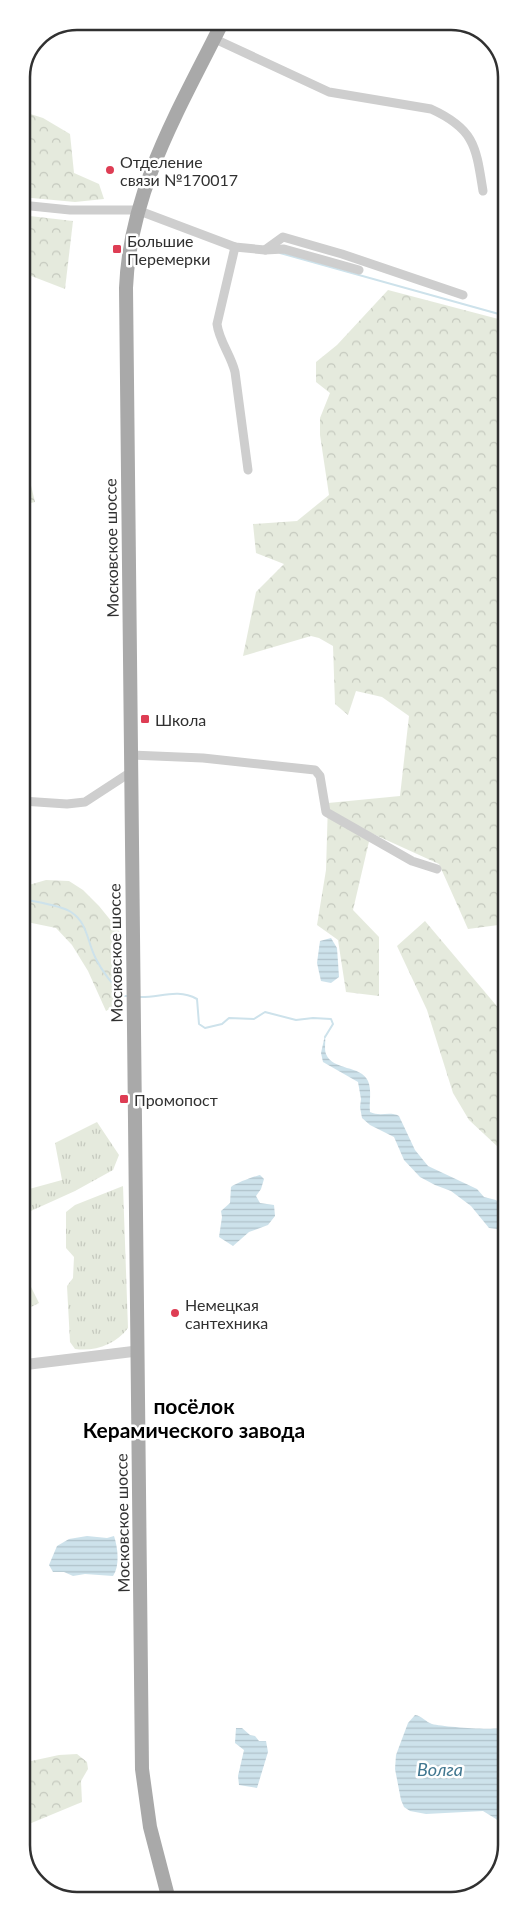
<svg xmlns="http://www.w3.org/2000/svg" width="528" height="1922" font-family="Lato,sans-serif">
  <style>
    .grass { fill: url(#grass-tufts) }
    .forest { fill: url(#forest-crowns) }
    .water { fill: url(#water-rules) }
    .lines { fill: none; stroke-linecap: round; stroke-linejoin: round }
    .stream { stroke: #cde2eb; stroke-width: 2 }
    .minor { stroke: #cecece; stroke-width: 9 }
    .tertiary { stroke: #cecece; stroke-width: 11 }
    .primary { stroke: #a9a9a9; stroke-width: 14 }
    .poi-dot { fill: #de3d54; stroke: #fff; stroke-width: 2 }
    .labels { text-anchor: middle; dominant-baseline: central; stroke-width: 5; stroke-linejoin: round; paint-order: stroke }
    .poi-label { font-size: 16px; fill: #313131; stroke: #fff; text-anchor: start }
    .street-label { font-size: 16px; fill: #313131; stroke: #fff }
    .water-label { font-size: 18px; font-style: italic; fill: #417790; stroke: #fff }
    .district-label { font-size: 21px; font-weight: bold; fill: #000; stroke: #fff }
    .rim { fill: none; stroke: #313131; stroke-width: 2.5 }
  </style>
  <defs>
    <pattern id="grass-tufts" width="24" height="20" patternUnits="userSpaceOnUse" patternTransform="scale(1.25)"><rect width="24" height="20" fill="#e5eadd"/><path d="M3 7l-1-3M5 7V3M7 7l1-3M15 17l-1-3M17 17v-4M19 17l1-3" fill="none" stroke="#c5c9be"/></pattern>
    <pattern id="forest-crowns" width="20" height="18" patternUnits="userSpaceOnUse" patternTransform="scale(1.25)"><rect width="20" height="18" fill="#e5eadd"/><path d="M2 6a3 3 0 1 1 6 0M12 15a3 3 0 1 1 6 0" fill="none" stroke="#c5c9be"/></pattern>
    <pattern id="water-rules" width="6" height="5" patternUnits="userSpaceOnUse" patternTransform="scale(1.25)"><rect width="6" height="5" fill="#cde2eb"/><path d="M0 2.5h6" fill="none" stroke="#b0c2ca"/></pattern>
  </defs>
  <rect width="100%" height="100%" fill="#fff"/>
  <g class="grass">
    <polygon points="97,1122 119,1155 113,1170 75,1191 22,1215 22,1191 62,1180 55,1143"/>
    <path d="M123,1186L128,1328C116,1344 95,1352 75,1349L70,1342L67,1286L73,1278L74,1257L66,1248V1212L75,1205Z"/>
    <polygon points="25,1287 31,1287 39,1303 27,1309 22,1303 22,1291"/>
  </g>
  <g class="forest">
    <polygon points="21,111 43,118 70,134 74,173 99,184 104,199 75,202 21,197"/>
    <polygon points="21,215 73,221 65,289 21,272"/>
    <polygon points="388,290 506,321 506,924 468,929 439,864 371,833 353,910 379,937 379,996 346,992 338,940 317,925 326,870 328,803 400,796 409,716 382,697 356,691 348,715 335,704 333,646 319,638 311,636 243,656 256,592 284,564 256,553 253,524 297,521 329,495 320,435 320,418 330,393 316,382 316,362 337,345"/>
    <polygon points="22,467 28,473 35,502 22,505"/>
    <polygon points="46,880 69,881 83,890 99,906 121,933 121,962 115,1006 106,1011 88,971 72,945 56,928 22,921 22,887"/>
    <polygon points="425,921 506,1017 506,1148 498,1147 469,1120 453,1093 427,1010 397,946"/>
    <polygon points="77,1754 87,1762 88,1769 81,1781 82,1802 29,1824 22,1763 59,1755"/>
  </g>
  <g class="water">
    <polygon points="331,938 337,948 339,977 331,983 321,981 317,963 320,941"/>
    <path d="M325,1035C326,1040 324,1049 326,1054C333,1071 361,1065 368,1081C372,1090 369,1102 370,1112C380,1117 390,1111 399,1116L415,1150L428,1166L477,1189L484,1197L496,1200L506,1211V1230L489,1228L471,1206L451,1191L435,1185L420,1177L404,1160L394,1137L370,1125L362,1118L360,1107L361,1099L358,1082L323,1062L321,1053Z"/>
    <path d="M260,1175L264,1179L261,1189L256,1196L260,1203L274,1205L275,1216L268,1225L249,1232L233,1246L219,1237L222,1217L221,1211L230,1203L231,1187C236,1183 255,1176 260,1175Z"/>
    <path d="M87,1536L107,1538L114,1536C118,1548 120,1566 113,1576L85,1574L73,1576L64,1572H53L49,1565L57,1546L69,1539Z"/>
    <path d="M415,1715C422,1716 426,1722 432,1724C444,1727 495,1731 507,1727V1830L496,1819L483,1811L426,1814L410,1811L404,1807L401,1800L395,1769L396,1755L408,1723Z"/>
    <polygon points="236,1728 242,1728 250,1735 255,1736 259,1741 266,1741 268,1752 257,1788 239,1785 238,1776 244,1750 235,1743"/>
  </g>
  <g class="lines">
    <g class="stream">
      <polyline points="280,253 506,316"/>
      <path d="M22,899C35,902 60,905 71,912C88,923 87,942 96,959C103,973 112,984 124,996H129"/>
      <path d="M139,997C159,998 177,988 197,999L199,1024L205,1028L222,1024L229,1018L254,1019L265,1012L296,1020L313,1018L331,1019L333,1024L325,1037"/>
    </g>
    <g class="minor">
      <path d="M215,39L329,92L431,109C475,129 476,147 483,191"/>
      <polyline points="21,205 70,210 137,210 235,247 265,250 283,237 342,254 463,295"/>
      <path d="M235,247L217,324C219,341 231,355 235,372L248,470"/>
      <polyline points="265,250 284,249 359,270"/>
      <polyline points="131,755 203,758 315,770 320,776 326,812 412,861 437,869"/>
      <polyline points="22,801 67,804 85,802 131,772"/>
    </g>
    <polyline class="tertiary" points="22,1365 137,1351"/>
    <path class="primary" d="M169,1900L150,1827L142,1769L126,288C130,189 180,108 223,21"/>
  </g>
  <g class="poi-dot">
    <circle cx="110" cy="170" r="5"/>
    <rect x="112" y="244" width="10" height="10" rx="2.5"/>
    <rect x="140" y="714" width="10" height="10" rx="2.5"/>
    <rect x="119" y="1094" width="10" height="10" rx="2.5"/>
    <circle cx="175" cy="1313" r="5"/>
  </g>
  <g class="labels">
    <g class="poi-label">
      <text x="120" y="161">Отделение<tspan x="120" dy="18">связи №170017</tspan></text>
      <text x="127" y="240">Большие<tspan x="127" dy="18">Перемерки</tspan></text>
      <text x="155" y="719">Школа</text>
      <text x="134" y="1099">Промопост</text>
      <text x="185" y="1304">Немецкая<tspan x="185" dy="18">сантехника</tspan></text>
    </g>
    <g class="street-label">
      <text transform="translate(111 548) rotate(-91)">Московское шоссе</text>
      <text transform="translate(115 953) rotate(-91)">Московское шоссе</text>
      <text transform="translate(122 1523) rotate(-91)">Московское шоссе</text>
    </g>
    <g class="water-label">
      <text x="440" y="1769">Волга</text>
    </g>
    <g class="district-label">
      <text x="194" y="1405">посёлок<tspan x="194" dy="24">Керамического завода</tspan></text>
    </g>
  </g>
  <path d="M0 0H528V1922H0ZM77 30H451A47 47 0 0 1 498 77V1845A47 47 0 0 1 451 1892H77A47 47 0 0 1 30 1845V77A47 47 0 0 1 77 30Z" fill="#fff" fill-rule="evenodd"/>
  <path class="rim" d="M77 30H451A47 47 0 0 1 498 77V1845A47 47 0 0 1 451 1892H77A47 47 0 0 1 30 1845V77A47 47 0 0 1 77 30Z"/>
</svg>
